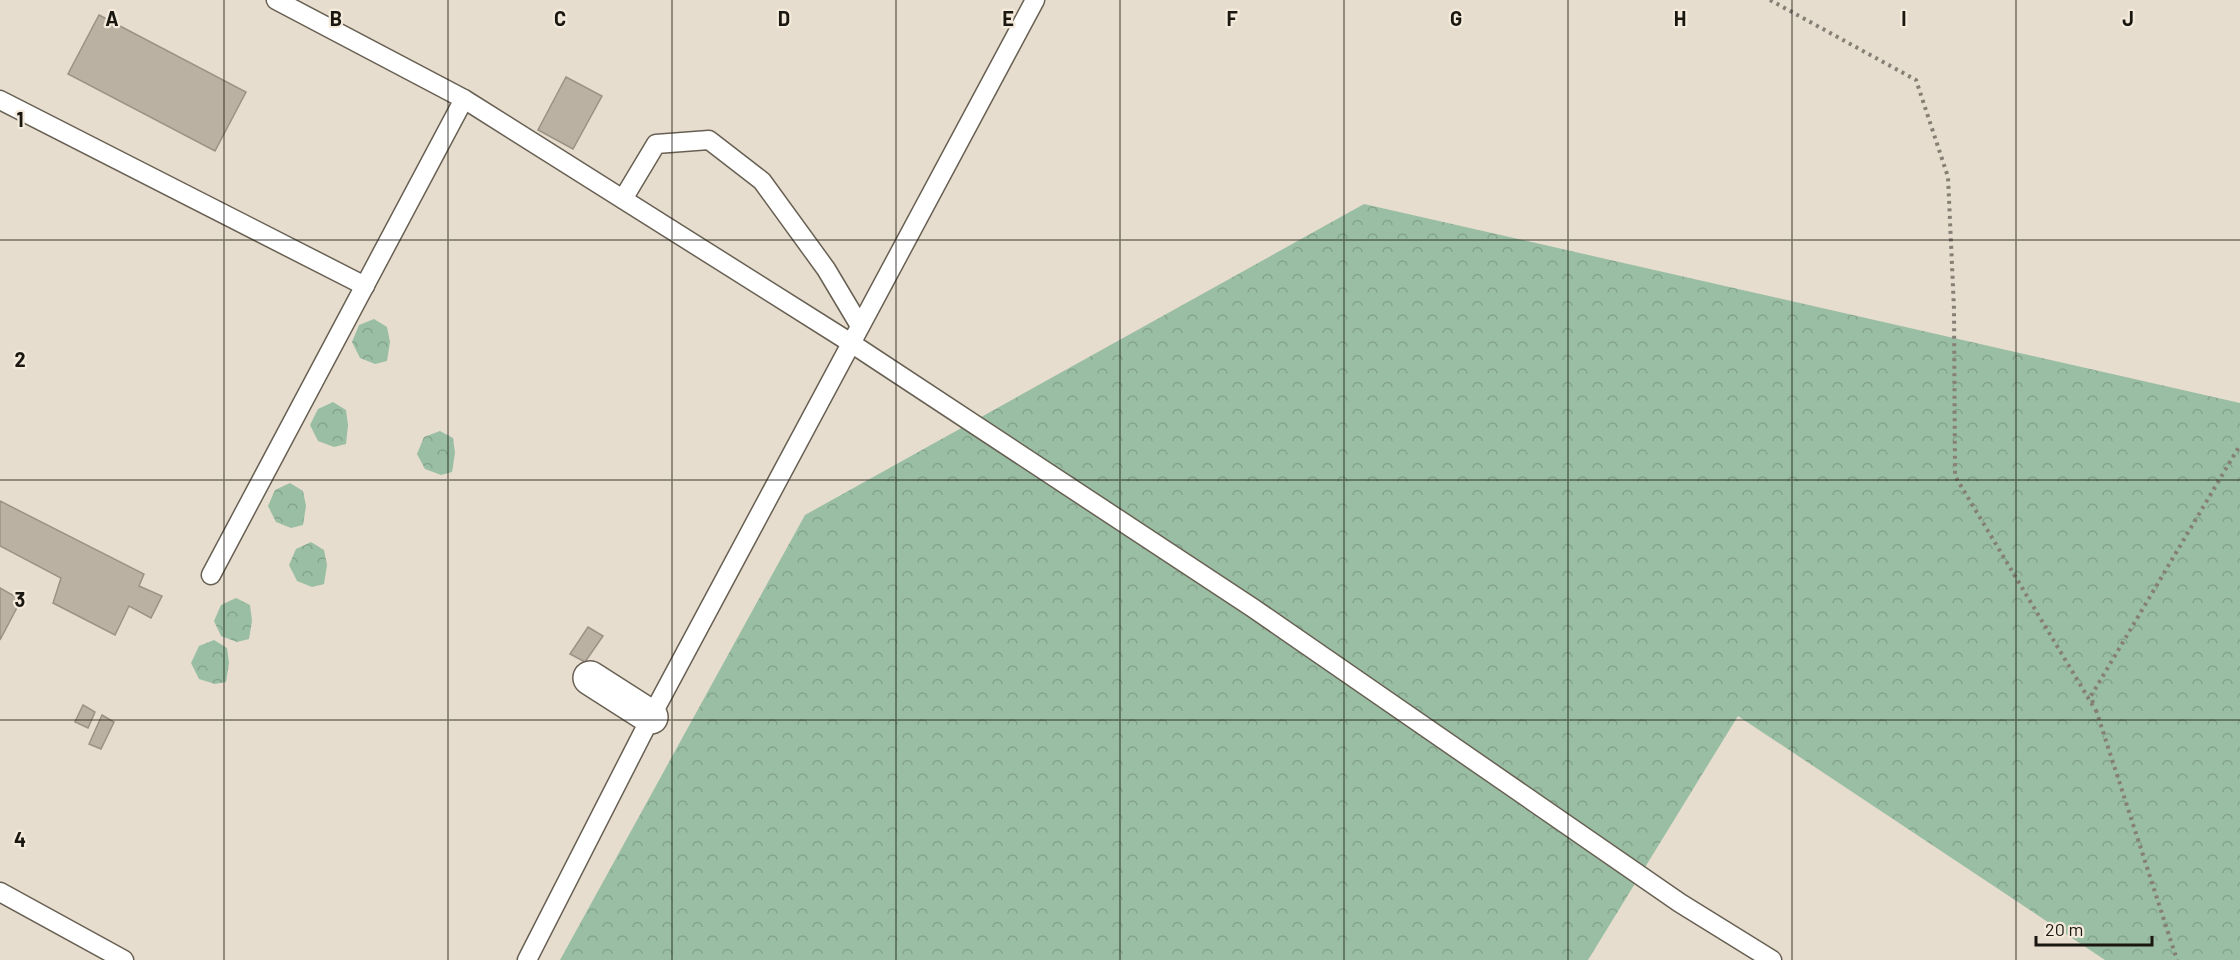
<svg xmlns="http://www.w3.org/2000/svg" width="2240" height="960" font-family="Barlow,sans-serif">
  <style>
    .forest { fill: url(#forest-crowns) }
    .building { fill: #bbb1a3; stroke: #9b9284; stroke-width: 1.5 }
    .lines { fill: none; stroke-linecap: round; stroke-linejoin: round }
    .service-casing { stroke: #686053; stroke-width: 21 }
    .minor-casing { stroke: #686053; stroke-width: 36 }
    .path { stroke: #857f75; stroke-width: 4; stroke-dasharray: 3 4.5; stroke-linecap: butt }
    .service { stroke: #fff; stroke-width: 18 }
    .minor { stroke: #fff; stroke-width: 33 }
    .grid { fill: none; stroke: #1a1711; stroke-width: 1.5; stroke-opacity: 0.55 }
    .grid-label { font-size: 20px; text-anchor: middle; font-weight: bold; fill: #1a1711; stroke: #f4eadb; stroke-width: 4.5; stroke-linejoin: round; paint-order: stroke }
  </style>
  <defs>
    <pattern id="forest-crowns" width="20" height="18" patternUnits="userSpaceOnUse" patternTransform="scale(1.5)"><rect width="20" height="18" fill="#9abea4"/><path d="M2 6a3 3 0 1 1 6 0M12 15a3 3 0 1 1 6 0" fill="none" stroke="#84a38c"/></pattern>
  </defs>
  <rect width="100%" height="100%" fill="#e6ddce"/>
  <g class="forest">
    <polygon points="1364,204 2240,403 2240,960 2105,960 1738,716 1588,960 560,960 805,515"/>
    <polygon points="374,319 387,327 390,342 387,361 375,364 360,358 352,342 359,325"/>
    <polygon points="333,402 346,410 348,425 346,444 334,447 318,441 310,425 318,409"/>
    <polygon points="440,431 453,438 455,453 452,472 441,475 425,469 417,454 424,437"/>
    <polygon points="290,483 303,491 306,506 303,525 291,528 276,522 268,506 275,490"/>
    <polygon points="311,542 324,550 327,565 324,584 312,587 297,581 289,565 296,549"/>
    <polygon points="236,598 250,605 252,621 249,639 237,642 221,636 214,621 221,605"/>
    <polygon points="214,640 227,648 229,663 226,682 215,684 199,679 191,663 199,646"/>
  </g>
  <g class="building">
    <polygon points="99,15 246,92 215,151 68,74"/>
    <polygon points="566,77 602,96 573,149 538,130"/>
    <polygon points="0,501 144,574 139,586 162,596 151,618 129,606 115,635 53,603 61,578 0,546"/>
    <polygon points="0,588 21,600 0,640"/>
    <polygon points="588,627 603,636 585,662 570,654"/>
    <polygon points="83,705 95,712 88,728 75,722"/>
    <polygon points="102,715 114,722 101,749 89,744"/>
  </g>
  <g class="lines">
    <defs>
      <g id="service">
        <polyline points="464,99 851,343 1253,608 1680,903 1772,960"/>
        <polyline points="0,100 365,286"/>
        <polyline points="623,199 656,144 709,140 762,181 826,269 860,326"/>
        <polyline points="211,575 464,99 276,0"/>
        <polyline points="0,892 124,960"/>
        <polyline points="527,960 651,717 1035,0"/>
      </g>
      <polyline id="minor" points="590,678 651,717"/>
    </defs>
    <use href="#service" class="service-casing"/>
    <use href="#minor" class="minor-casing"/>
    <g class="path">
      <polyline points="1770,0 1916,80 1948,177 1954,309 1955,476 2096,711"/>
      <polyline points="2093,703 2091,696 2240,445"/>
      <polyline points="2096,710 2177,960"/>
    </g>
    <use href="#service" class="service"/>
    <use href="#minor" class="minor"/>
  </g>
  <path class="grid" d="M224,0V960M448,0V960M672,0V960M896,0V960M1120,0V960M1344,0V960M1568,0V960M1792,0V960M2016,0V960M0,240H2240M0,480H2240M0,720H2240"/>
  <g class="grid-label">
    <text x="112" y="26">A</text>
    <text x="336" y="26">B</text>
    <text x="560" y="26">C</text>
    <text x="784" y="26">D</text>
    <text x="1008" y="26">E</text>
    <text x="1232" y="26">F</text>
    <text x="1456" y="26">G</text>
    <text x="1680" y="26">H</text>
    <text x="1904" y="26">I</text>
    <text x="2128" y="26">J</text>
    <text x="20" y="127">1</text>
    <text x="20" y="367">2</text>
    <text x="20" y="607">3</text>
    <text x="20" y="847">4</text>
  </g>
  <path d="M2036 936v9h116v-9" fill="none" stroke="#1a1711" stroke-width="3"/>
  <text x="2045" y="936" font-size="18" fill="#1a1711" stroke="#f4eadb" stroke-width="4.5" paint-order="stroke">20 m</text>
</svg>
